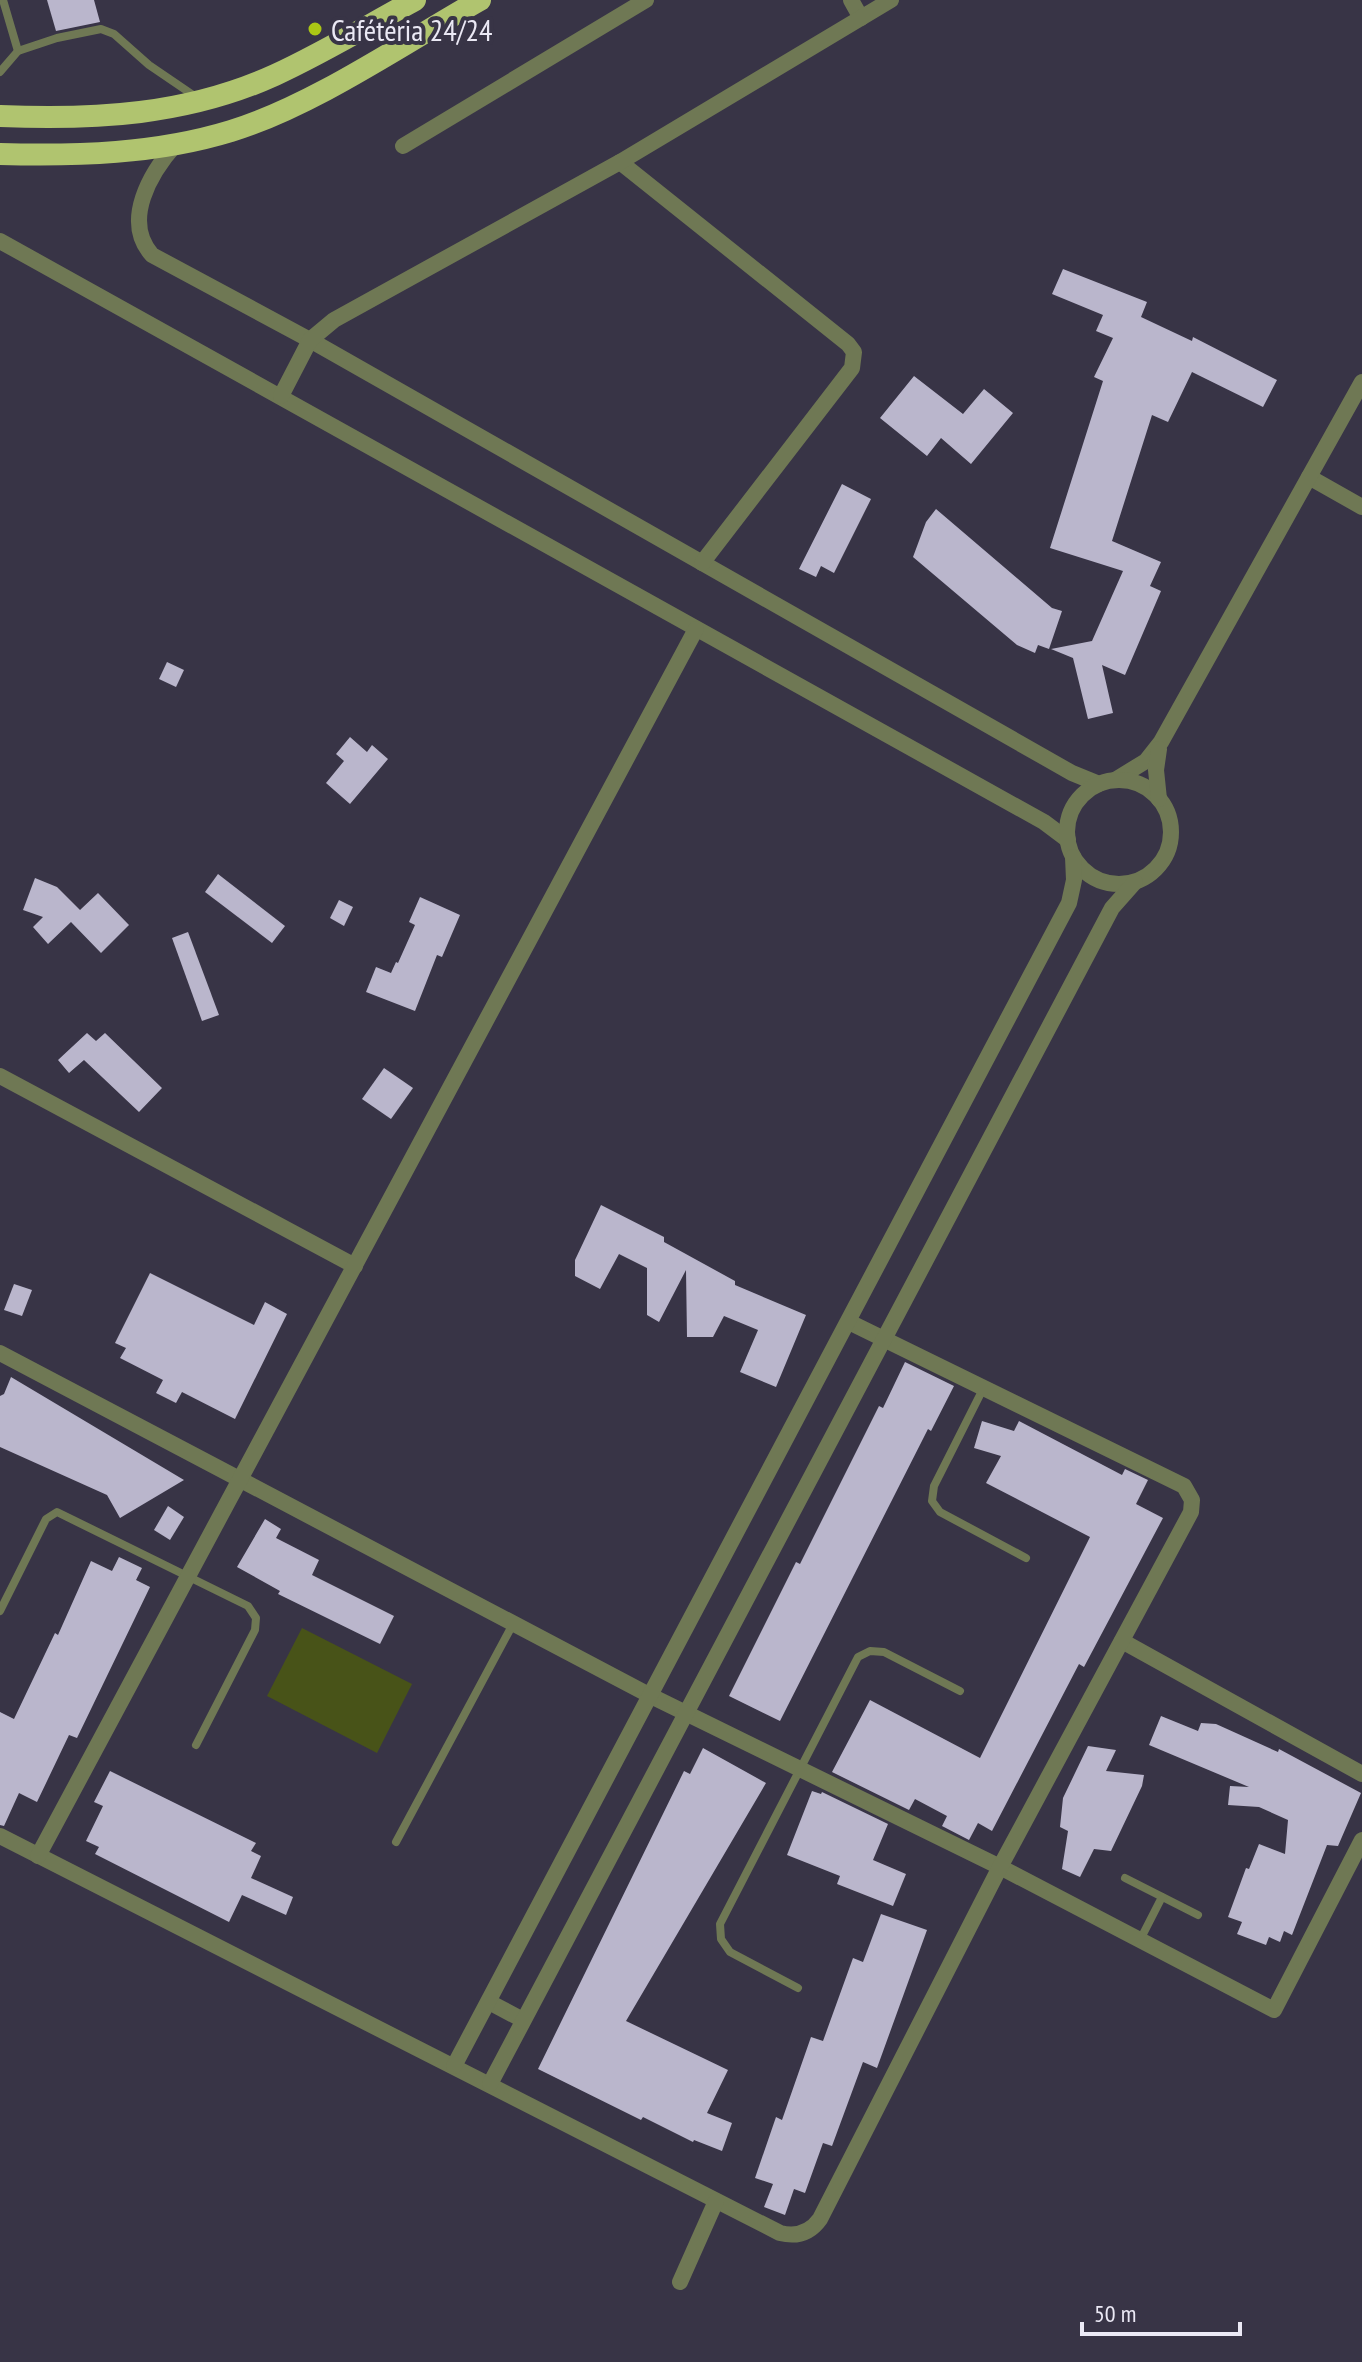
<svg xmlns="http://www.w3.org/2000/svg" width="1362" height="2362" font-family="'PT Sans Narrow',sans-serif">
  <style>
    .green { fill: #485318 }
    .building { fill: #bab6cc }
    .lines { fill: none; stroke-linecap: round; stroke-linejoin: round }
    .service { stroke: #6f7854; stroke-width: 8 }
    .minor { stroke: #6f7854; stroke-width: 16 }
    .trunk { stroke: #b0c46f; stroke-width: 22 }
    .poi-dot { fill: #abc615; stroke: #383446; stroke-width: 3 }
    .labels { text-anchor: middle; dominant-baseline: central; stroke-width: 8; stroke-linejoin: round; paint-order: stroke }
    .poi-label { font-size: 30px; fill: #ebe9f5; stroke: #383446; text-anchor: start }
  </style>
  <rect width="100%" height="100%" fill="#383446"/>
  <polygon class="green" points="302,1628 412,1684 377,1753 267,1696"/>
  <g class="building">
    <polygon points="47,0 94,0 100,22 56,31"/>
    <polygon points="1063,269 1147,302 1141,317 1192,341 1193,337 1277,380 1263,407 1192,372 1168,422 1152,415 1112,541 1161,562 1150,586 1161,591 1125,675 1102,665 1113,713 1088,719 1073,658 1051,649 1092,641 1123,571 1050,548 1103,381 1094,377 1113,338 1096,331 1103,315 1052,294"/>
    <polygon points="914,376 963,414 984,389 1013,413 971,464 941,438 927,456 880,418"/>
    <polygon points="842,484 871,499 834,573 821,566 816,577 799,569"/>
    <polygon points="936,509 1052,608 1062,611 1049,649 1038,645 1035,653 1017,645 913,557 926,522"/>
    <polygon points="167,662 184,670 176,687 159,679"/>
    <polygon points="350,737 367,752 372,745 388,759 350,804 326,783 344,761 336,754"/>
    <polygon points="218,874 285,926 272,943 205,892"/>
    <polygon points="35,878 57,887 80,910 98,893 129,925 101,953 71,922 48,944 33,927 43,917 23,910"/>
    <polygon points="420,897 460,915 442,957 437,955 415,1011 366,992 376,967 391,973 396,962 398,963 415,925 409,922"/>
    <polygon points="339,900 353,907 344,926 330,918"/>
    <polygon points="188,932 219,1015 202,1021 172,938"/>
    <polygon points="87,1033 96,1041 105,1033 162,1088 139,1112 84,1060 69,1073 58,1060"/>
    <polygon points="384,1068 413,1088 391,1119 362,1099"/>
    <polygon points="601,1205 664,1237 664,1242 735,1281 735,1285 806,1315 776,1387 740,1372 758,1330 724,1316 713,1337 687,1337 686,1270 659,1322 647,1315 647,1268 619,1254 600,1289 575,1276 575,1260"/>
    <polygon points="150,1273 254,1325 265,1302 287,1314 235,1419 182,1392 176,1403 156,1393 163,1380 120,1358 126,1348 115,1343"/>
    <polygon points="14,1284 32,1290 22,1316 4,1310"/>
    <polygon points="905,1362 954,1386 931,1431 928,1429 780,1721 729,1696 796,1562 800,1564 879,1406 883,1408"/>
    <polygon points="11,1377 184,1480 120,1518 107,1495 0,1447 0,1396 4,1394"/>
    <polygon points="982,1421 1014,1431 1019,1421 1122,1475 1125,1469 1148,1480 1136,1504 1163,1518 1084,1667 1079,1664 992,1831 978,1823 969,1840 942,1826 947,1816 915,1799 909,1810 832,1772 870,1700 980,1758 1090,1537 986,1483 1001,1456 974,1448"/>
    <polygon points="168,1506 184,1517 170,1540 154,1530"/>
    <polygon points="265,1519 281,1529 276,1538 319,1560 312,1575 394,1616 380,1644 278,1594 280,1591 237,1567"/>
    <polygon points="119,1557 142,1568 136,1580 150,1587 77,1738 69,1735 37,1802 19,1793 4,1826 0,1825 0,1712 14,1719 55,1633 58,1635 91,1561 112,1571"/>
    <polygon points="1161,1716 1198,1731 1201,1723 1216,1724 1278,1752 1279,1749 1361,1793 1338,1846 1327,1845 1292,1935 1284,1931 1280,1942 1269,1937 1266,1945 1237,1934 1242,1922 1228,1917 1246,1868 1249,1869 1259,1844 1285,1854 1288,1820 1259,1807 1228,1805 1230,1786 1249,1787 1149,1745"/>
    <polygon points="1088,1746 1116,1750 1106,1771 1144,1775 1142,1786 1111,1851 1094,1849 1080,1877 1062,1869 1068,1831 1060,1827 1063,1798"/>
    <polygon points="703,1748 766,1783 626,2021 728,2070 707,2113 732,2123 722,2151 694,2140 693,2142 643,2117 641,2120 538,2069 684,1771 690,1774"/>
    <polygon points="110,1771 256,1843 251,1851 261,1856 251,1878 293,1897 286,1915 242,1895 229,1922 95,1854 99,1847 86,1841 103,1806 94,1802"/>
    <polygon points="812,1791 821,1794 822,1792 888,1824 873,1860 906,1874 893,1906 837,1884 840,1876 787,1855"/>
    <polygon points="881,1914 927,1930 877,2068 863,2062 832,2146 823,2143 805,2193 794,2189 785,2215 764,2207 773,2184 755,2178 776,2117 782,2120 811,2037 823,2041 853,1958 863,1962"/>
  </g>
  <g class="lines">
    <g class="service">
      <polyline points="3,0 18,51"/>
      <polyline points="0,72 18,51 57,38 101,29 114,34 149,65 196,97"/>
      <polyline points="984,1387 934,1486 932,1501 940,1512 1026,1558"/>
      <polyline points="0,1611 46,1519 57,1512 248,1606 256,1618 255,1630 196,1745"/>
      <polyline points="396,1842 513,1624"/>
      <polyline points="1125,1878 1198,1915"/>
      <polyline points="1140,1940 1162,1897"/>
      <polyline points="798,1988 730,1952 721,1939 720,1924 858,1657 870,1651 884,1652 960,1691"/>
    </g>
    <g class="minor">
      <polyline points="851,0 861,18"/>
      <path d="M176,144C150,173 122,221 152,255L310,340L1072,773L1099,784"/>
      <polyline points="403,146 646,0"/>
      <polyline points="620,162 848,344 854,352 852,368 702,563"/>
      <polyline points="0,241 1044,822 1068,840"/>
      <polyline points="281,396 310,340 334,320 620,162 891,0"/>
      <polyline points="1309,477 1362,507"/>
      <polyline points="1115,780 1146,761 1161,742 1362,382"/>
      <circle cx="1119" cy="832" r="52"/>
      <polyline points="1159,799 1156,770 1159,749"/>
      <polyline points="0,1076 355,1266"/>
      <polyline points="0,1353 651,1696 1000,1867 1274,2010 1362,1840"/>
      <polyline points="1122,1641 1362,1774"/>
      <path d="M0,1836L780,2233C796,2237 810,2233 820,2219L1000,1867L1191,1512L1192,1500L1184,1486L849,1322"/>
      <polyline points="38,1856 696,629"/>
      <polyline points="489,2002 523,2020"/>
      <polyline points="454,2066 1069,903 1074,880 1073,857"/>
      <polyline points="490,2084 1112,908 1135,882"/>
      <polyline points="680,2282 716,2201"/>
    </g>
    <g class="trunk">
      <path d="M0,116C95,120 187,115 275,75C323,53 369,25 415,0"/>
      <path d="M0,154C77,156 156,154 231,131C313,106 404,43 480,0"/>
    </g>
  </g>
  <circle class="poi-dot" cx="315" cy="29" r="8"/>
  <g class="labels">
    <g class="poi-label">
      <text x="331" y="29">Cafétéria 24/24</text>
    </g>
  </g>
  <path d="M1082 2322v12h158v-12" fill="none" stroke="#ebe9f5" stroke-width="4"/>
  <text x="1094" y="2322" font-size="24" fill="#ebe9f5" stroke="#383446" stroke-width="6" paint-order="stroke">50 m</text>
</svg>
